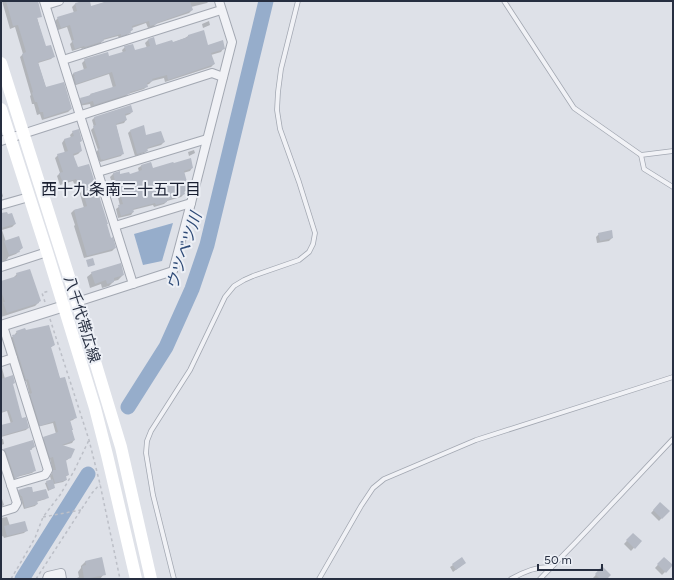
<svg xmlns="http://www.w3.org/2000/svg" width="674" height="580" font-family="Figtree,'Noto Sans JP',sans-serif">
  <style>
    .water { fill: #96adcb }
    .shadow { fill: #0003 }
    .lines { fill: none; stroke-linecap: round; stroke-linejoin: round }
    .river { stroke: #96adcb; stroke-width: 15 }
    .building { fill: #b5bac5 }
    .service-casing { stroke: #a3a8b2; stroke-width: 5.5 }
    .minor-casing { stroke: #a3a8b2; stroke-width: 10 }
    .tertiary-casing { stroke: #a3a8b2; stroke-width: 12 }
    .path { stroke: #bcbfc7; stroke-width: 1.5; stroke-dasharray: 3 3; stroke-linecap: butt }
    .service { stroke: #f1f2f6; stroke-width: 4 }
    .minor { stroke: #f1f2f6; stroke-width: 8 }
    .tertiary { stroke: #f1f2f6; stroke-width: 10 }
    .secondary { stroke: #fff; stroke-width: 12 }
    .labels { text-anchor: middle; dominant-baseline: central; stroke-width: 4; stroke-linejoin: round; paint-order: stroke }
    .street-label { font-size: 15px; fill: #262e40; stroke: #edf0f6 }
    .neighbourhood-label { font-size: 16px; fill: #191f31; stroke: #edf0f6 }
    .water-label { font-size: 16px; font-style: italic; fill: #2e4a76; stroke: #edf0f6 }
  </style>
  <rect width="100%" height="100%" fill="#dee1e8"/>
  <polygon class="water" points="173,223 162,261 143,265 134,234"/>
  <g class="shadow">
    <polygon points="2,1 35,1 33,3 45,47 54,56 51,59 38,63 46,88 71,109 68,112 42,120 40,114 37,115 34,104 32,104 30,96 31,95 20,57 23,54 15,27 10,29"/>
    <polygon points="80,1 89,1 91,7 105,2 107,1 209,1 207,3 191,7 192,10 189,13 156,24 153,27 148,28 146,23 132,28 132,30 127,35 119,38 118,36 103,40 100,44 82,49 81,48 72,51 70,44 72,42 67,27 58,30 55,21 58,18 74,13 72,7 75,4 81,3"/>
    <polygon points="209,21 210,25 203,28 202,24"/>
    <polygon points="188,36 208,46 223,49 221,52 211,55 214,64 211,67 165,82 164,78 152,81 149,84 146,85 147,86 144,89 128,94 125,97 91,108 90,104 79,106 78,101 81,99 88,97 91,94 113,88 109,74 73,86 71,76 74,73 84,70 82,63 85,60 108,57 123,53 122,50 125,47 134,51 147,48 145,43 148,40 153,39 156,46 172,43 185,38"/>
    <polygon points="132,112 130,114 125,116 126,120 124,123 116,125 123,153 121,156 100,162 100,161 99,161 96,152 98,150 91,130 94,127 92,120 94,118"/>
    <polygon points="130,131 146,137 164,142 161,145 147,149 147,151 144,153 135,156 128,133"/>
    <polygon points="73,132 81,141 79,143 81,151 78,154 73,156 77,168 106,224 111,239 115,248 112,251 84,258 74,226 75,225 71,213 74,210 84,208 78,187 76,188 73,181 60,185 57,176 60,173 55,158 58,155 65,153 62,143 64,140 71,138 70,135"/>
    <polygon points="194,150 195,153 189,156 188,152"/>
    <polygon points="151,163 152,169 192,168 190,171 183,173 188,189 184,192 184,194 181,197 167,201 164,204 154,207 153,205 133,210 133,212 131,215 118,218 116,209 120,206 117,193 112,194 112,192 109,193 107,186 112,183 110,177 113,174 119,172 120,175 129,175 139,172 138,168 141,166"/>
    <polygon points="1,190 3,196 1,199"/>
    <polygon points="1,215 15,224 12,227 2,230 6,242 22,248 16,254 8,257 8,258 5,261 1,262"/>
    <polygon points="599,234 612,238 609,241 597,243 596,237"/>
    <polygon points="92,273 123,275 118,280 114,281 109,286 102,288 101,284 90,288 87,277"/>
    <polygon points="17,274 38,303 35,306 1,317 1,282 14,278 14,277"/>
    <polygon points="17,332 54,345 50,348 60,379 76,417 73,420 70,421 71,430 74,440 72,443 62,446 70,457 67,460 65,461 68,475 65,477 66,480 63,482 54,484 54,488 48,491 45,483 51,480 50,476 53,472 50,459 47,459 41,440 44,438 56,434 53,423 37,427 28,397 30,396 26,381 23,382 11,338 15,335 15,334"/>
    <polygon points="1,368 2,368 5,379 12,384 21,419 28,428 26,430 1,437 1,426 11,424 7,411 1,413"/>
    <polygon points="1,439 3,439 4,444 1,445"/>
    <polygon points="32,441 34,447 29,451 35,470 32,473 17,477 15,479 12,480 1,453 4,450"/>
    <polygon points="19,491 33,493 47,497 46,499 36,502 37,504 35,506 24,509 20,497 19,498 17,492"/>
    <polygon points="1,496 4,505 1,507"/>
    <polygon points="660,503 668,511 659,521 651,513"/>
    <polygon points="7,517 10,526 27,530 24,533 4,538 3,536 1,537 1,518"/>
    <polygon points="633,534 640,541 631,551 624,544"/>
    <polygon points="664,558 672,565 662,575 655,568"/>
    <polygon points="101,559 104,574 100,579 75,579 79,577 78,572 81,568 81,566 85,562"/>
    <polygon points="465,563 453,572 450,567 453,565"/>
    <polygon points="602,568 606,579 594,579 593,578"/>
  </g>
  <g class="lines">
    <g class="river">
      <polyline points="128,407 166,347 192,289 207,245 266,1"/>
      <polyline points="22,579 88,474"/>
    </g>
  </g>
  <g class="building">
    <polygon points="6,1 38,1 42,17 37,18 46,46 51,45 55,57 38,62 46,87 64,82 72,109 44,118 43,112 40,112 37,102 35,102 32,93 33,92 22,54 26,52 18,25 13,26"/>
    <polygon points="83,1 90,1 91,6 108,1 190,1 193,10 157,23 157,24 150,26 149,21 132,26 133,30 130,31 131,33 121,36 121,34 103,39 104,41 85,47 84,46 75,49 72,40 74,40 70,25 61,28 57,17 77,11 75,3"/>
    <polygon points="204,30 208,45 223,40 225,49 211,53 215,64 168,80 167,75 152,79 153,81 147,83 148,87 130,92 130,93 129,94 94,105 93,101 82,104 80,98 91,95 90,94 116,86 112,72 76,84 74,76 75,76 73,73 87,68 84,59 108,52 109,56 126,51 124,46 133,44 135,50 150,46 148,39 154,37 156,45 172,40 173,42 188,37 188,35"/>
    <polygon points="131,105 133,112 125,114 127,120 116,124 124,154 103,160 102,159 101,160 98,149 100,148 93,126 96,125 94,117"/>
    <polygon points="144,125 146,135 161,131 165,142 147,148 148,151 137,154 130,130"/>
    <polygon points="79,129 82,141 80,142 82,151 73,154 78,167 89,164 108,224 107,224 111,238 113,237 116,248 87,256 77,222 74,210 87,206 81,185 79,186 76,179 63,183 59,173 63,172 57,154 68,151 64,139 74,136 72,131"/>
    <polygon points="191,158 193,168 184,171 189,189 184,191 185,194 167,200 167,202 156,205 155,203 133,209 134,212 121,216 118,205 123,204 119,191 115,192 114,190 112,191 109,182 115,181 113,173 120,171 120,174 129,172 130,174 142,170 141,165 151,162 153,168 173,162 174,163"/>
    <polygon points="7,212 8,214 12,213 16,224 1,228 1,213"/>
    <polygon points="612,230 613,238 600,241 598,233"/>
    <polygon points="19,236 23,248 19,250 20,252 9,255 4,241"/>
    <polygon points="93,258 95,265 88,267 86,260"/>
    <polygon points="121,263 124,275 114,278 114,282 107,284 106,280 95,284 91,272"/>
    <polygon points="30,269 41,301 39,302 39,303 7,313 3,302 5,302 1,291 1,281 17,276 16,273"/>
    <polygon points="49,325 55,345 51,347 54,357 60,378 65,377 77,418 70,420 73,430 72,430 75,440 62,445 75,449 71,458 66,460 69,475 66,476 67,480 55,483 52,473 53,470 56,470 53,457 50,458 43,437 58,432 55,421 40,426 30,394 32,393 28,379 26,380 13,338 12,335 17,334 16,331 25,328 26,330"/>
    <polygon points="13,375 15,383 13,384 22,418 26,417 29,428 1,436 1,425 13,422 9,410 1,412 1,379"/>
    <polygon points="33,440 35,447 31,448 32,450 30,450 36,471 18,476 19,477 15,478 6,452 3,449"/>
    <polygon points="53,479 55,488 49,490 46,481"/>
    <polygon points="28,487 32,487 33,492 46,489 49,498 37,501 38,504 25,508 22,496 21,496 18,490"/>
    <polygon points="660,502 670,511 662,519 653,510"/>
    <polygon points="25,521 28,531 7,536 4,526"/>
    <polygon points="633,533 642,541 635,549 626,540"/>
    <polygon points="102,557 106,575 84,579 82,566 86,565 85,561"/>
    <polygon points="462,557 466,563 456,570 452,564"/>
    <polygon points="664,557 673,565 666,573 657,564"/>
    <polygon points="602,566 611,575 607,579 600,579 595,574"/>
  </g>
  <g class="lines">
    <defs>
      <g id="service">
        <polyline points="504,1 574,108 641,155 673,151"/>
        <polyline points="641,155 644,169 673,187"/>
        <polyline points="174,579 153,495 146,453 147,441 151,431 190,370 225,297 234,286 244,280 253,276 299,260 309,252 313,244 315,233 299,182 280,129 277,110 278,92 281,69 298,1"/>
        <polyline points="319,579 361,506 373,488 384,479 476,440 673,377"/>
        <path d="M511,579C523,572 536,566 551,567"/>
        <polyline points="540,579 577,541 673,439"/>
      </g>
      <g id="minor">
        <polyline points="44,1 133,284"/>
        <polyline points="46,5 59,1"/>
        <polyline points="63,60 221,10"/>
        <polyline points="1,141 212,73 223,77"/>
        <polyline points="98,172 207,139"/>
        <polyline points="1,205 29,197"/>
        <polyline points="115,226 191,203"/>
        <polyline points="1,267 47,252"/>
        <polyline points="77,302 173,271 191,203 232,42 219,1"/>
        <polyline points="3,326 48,470 45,475 11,485"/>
        <polyline points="1,362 13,358"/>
        <polyline points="1,454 17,503 14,508 1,512"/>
        <polyline points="47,579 48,576 61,573 62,579"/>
      </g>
      <polyline id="tertiary" points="1,326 77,302"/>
    </defs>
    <use href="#service" class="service-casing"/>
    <use href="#minor" class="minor-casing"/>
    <use href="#tertiary" class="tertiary-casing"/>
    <g class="path">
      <polyline points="45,302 42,293 49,291"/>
      <polyline points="50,319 89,440 100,484 120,579"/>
      <polyline points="43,517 81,510"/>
      <polyline points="11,579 35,538 43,517 60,495 74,471 89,440"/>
      <polyline points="36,579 92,493 100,484"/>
    </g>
    <use href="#service" class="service"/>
    <use href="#minor" class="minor"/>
    <use href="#tertiary" class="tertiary"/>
    <g class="secondary">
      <polyline points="1,63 77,302 121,447 151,579"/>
      <polyline points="1,109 47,252 95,408 107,455 136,579"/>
    </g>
  </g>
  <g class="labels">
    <g class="street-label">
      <text transform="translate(82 319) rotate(73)">八千代帯広線</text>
    </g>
    <g class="neighbourhood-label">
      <text x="121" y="189">西十九条南三十五丁目</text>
    </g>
    <g class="water-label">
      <text transform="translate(184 251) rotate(-72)">ウツベツ川</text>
    </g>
  </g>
  <rect width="674" height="580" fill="none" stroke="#262e40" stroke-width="4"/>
  <path d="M538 564v6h64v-6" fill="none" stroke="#262e40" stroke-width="2"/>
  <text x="544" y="564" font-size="12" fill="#262e40" stroke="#edf0f6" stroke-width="3" paint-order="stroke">50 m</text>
</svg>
